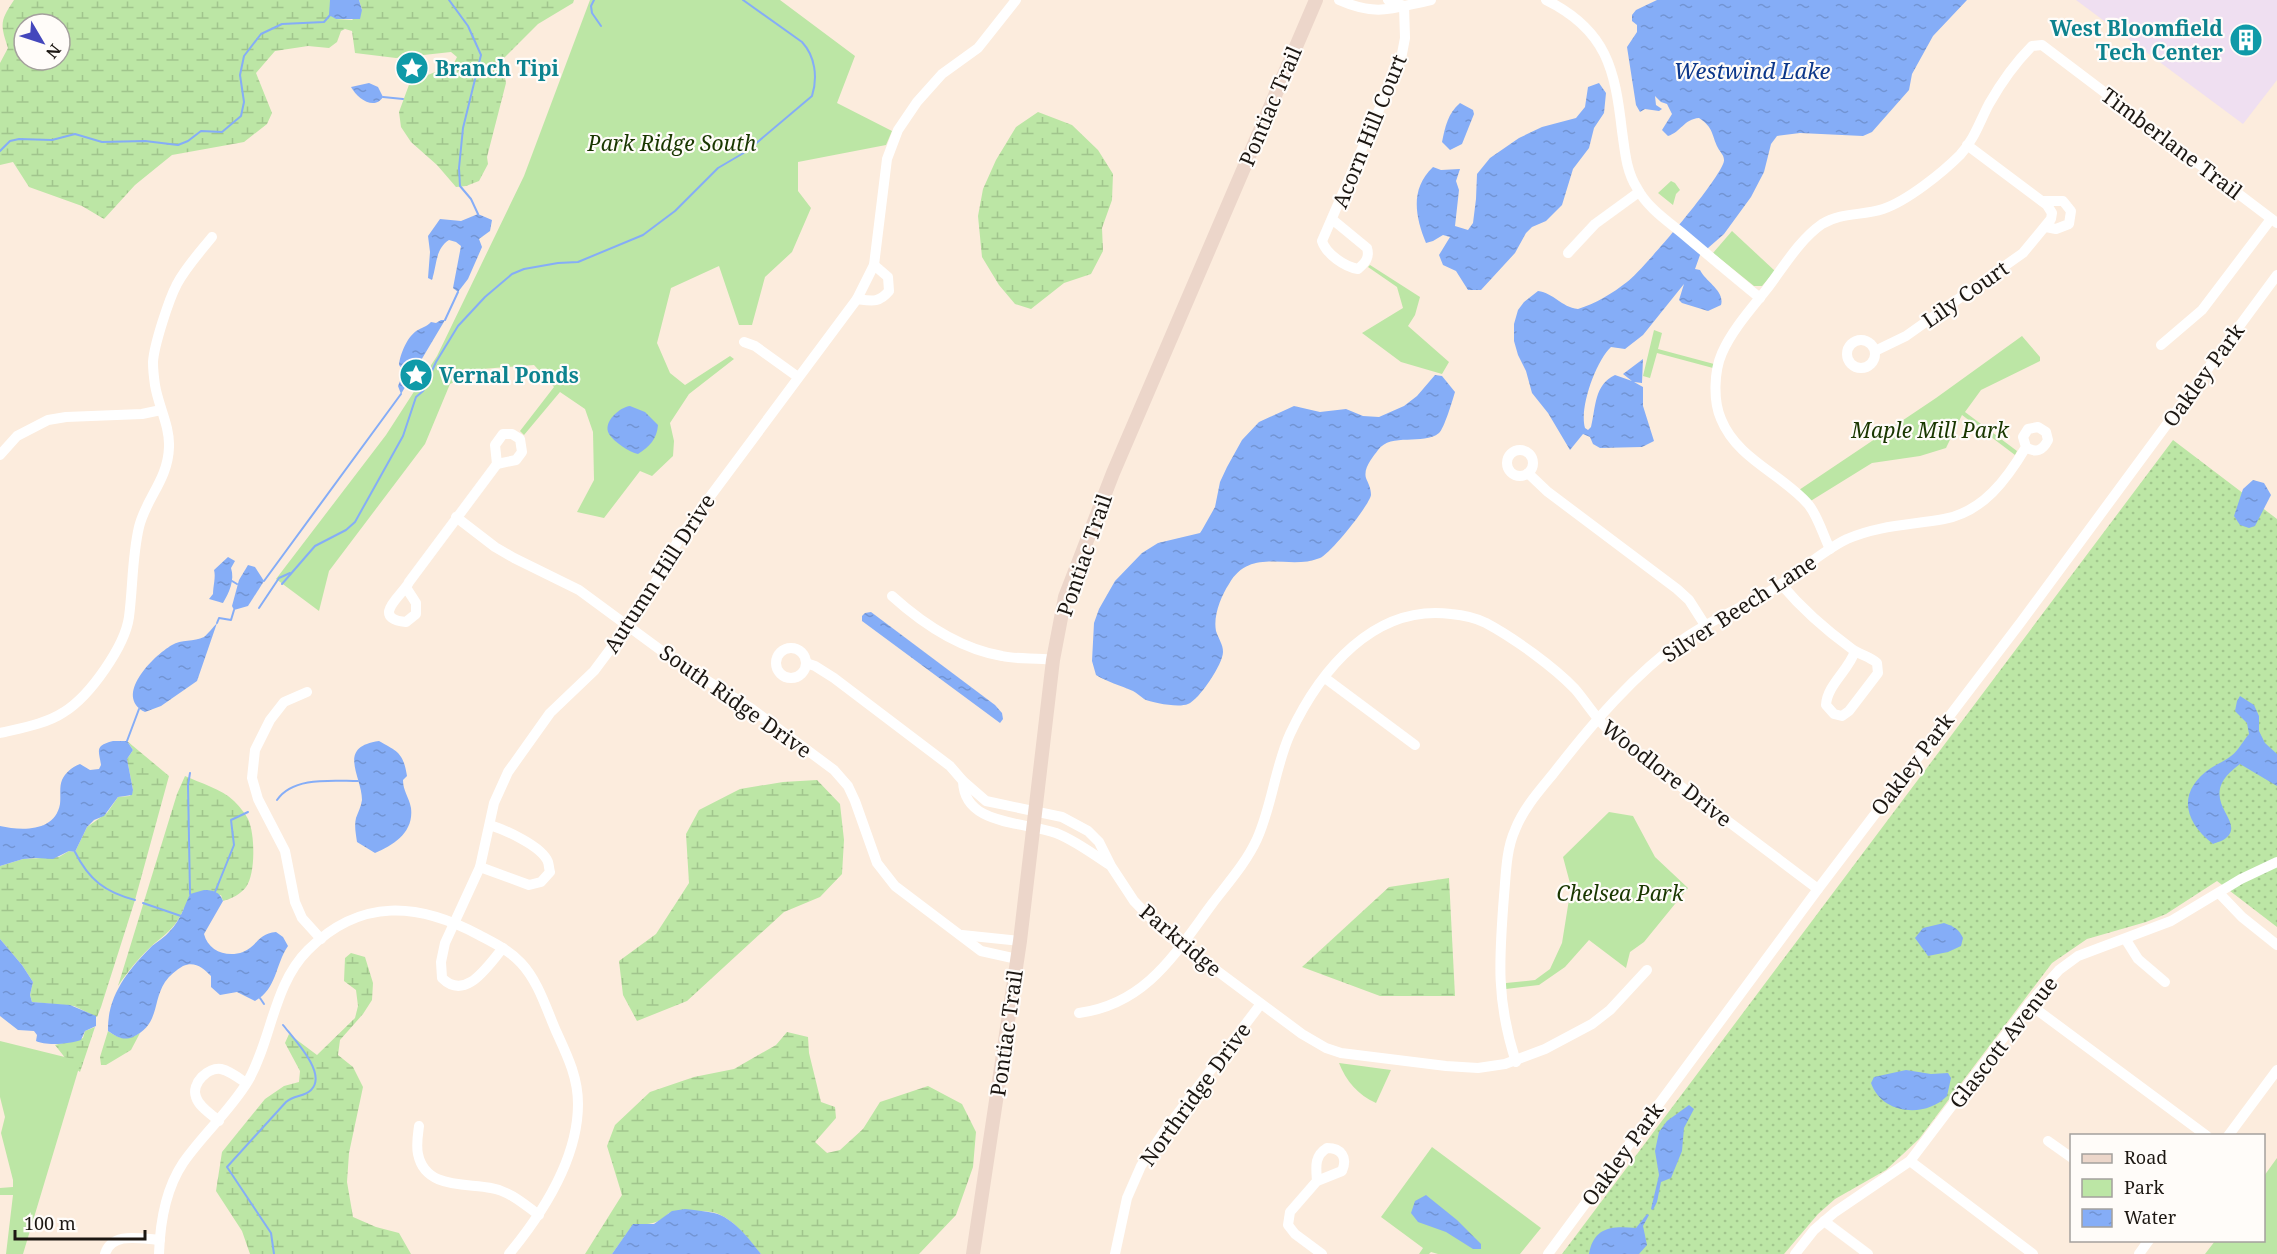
<svg xmlns="http://www.w3.org/2000/svg" width="2277" height="1254" font-family="'Noto Serif',serif">
  <style>
    .commercial { fill: #efdff1 }
    .grass { fill: url(#grass-dots) }
    .wetland { fill: url(#wetland-marsh); fill-rule: evenodd }
    .park { fill: #bce6a5 }
    .water { fill: url(#water-ripples) }
    .lines { fill: none; stroke-linecap: round; stroke-linejoin: round }
    .stream { stroke: #85adf7; stroke-width: 2 }
    .street { stroke: #fff; stroke-width: 10 }
    .secondary { stroke: #ecd6ca; stroke-width: 14 }
    .labels { text-anchor: middle; dominant-baseline: central; stroke-width: 4.5; stroke-linejoin: round; paint-order: stroke }
    .culture-label { font-size: 21px; font-weight: bold; fill: #0d838f; stroke: #fffcf9; text-anchor: start }
    .street-label { font-size: 21px; fill: #1c1712; stroke: #fffcf9 }
    .park-label { font-size: 21px; font-style: italic; fill: #193700; stroke: #fffcf9 }
    .water-label { font-size: 22px; font-style: italic; fill: #0c378a; stroke: #fffcf9 }
  </style>
  <defs>
    <pattern id="grass-dots" width="8" height="8" patternUnits="userSpaceOnUse" patternTransform="scale(1.5)"><rect width="8" height="8" fill="#bce6a5"/><path d="M2 2h.1M6 6h.1" fill="none" stroke="#a1c58d" stroke-width="1.8" stroke-linecap="round"/></pattern>
    <pattern id="wetland-marsh" width="20" height="14" patternUnits="userSpaceOnUse" patternTransform="scale(1.5)"><rect width="20" height="14" fill="#bce6a5"/><path d="M1 5h8M5 5V1M11 12h8M15 12V8" fill="none" stroke="#a1c58d"/></pattern>
    <pattern id="water-ripples" width="26" height="14" patternUnits="userSpaceOnUse" patternTransform="scale(1.5)"><rect width="26" height="14" fill="#85adf7"/><path d="M2 4q2-2 4 0t4 0M15 11q2-2 4 0t4 0" fill="none" stroke="#7294d3"/></pattern>
  </defs>
  <rect width="100%" height="100%" fill="#fcecdd"/>
  <polygon class="commercial" points="2076,0 2277,0 2277,80 2243,124"/>
  <polygon class="grass" points="2173,440 2277,519 2277,927 2217,881 2166,914 2146,922 2087,939 2052,963 1919,1139 1886,1170 1835,1199 1818,1214 1784,1254 1562,1254"/>
  <g class="wetland">
    <path d="M14,0H330L336,19L352,20L362,10L359,0H574L573,3L538,24L502,60L506,83L487,157L488,164L479,181L466,186L456,187L437,165L411,142L401,127L399,112L410,82L453,65L457,57L451,52L396,58L355,53L352,31L345,29L341,31L337,42L329,48L308,46L275,51L256,73L272,113L267,124L244,142L172,155L135,185L104,219L82,206L29,187L13,162L0,165V63L8,48C0,24 0,21 14,0ZM24,24H60V60H24Z"/>
    <polygon points="1038,112 1072,125 1098,150 1113,174 1112,200 1102,228 1103,251 1091,274 1064,283 1031,309 1015,304 999,285 982,257 978,216 983,189 996,160 1016,127"/>
    <polygon points="127,741 169,776 135,900 101,1007 97,1017 74,1006 32,1002 30,995 33,982 22,965 0,939 0,866 23,859 59,857 69,851 75,852 87,827 107,813 118,797 130,796 133,790 127,759 133,750"/>
    <path d="M185,776C200,783 222,789 234,801C239,806 245,813 248,819C255,833 256,874 246,887C241,894 231,899 223,901L221,895L184,908C177,925 169,932 155,943C141,955 128,971 118,986L177,794Z"/>
    <polygon points="817,780 840,804 844,840 842,874 820,897 784,912 687,1001 637,1021 623,995 619,961 656,934 689,883 686,834 699,810 740,789 783,782"/>
    <polygon points="1449,878 1455,996 1380,996 1302,967 1389,887"/>
    <polygon points="351,953 365,957 373,983 372,1000 363,1014 340,1040 338,1055 353,1067 363,1087 349,1153 347,1182 353,1217 376,1227 399,1233 411,1254 250,1254 242,1231 216,1191 222,1152 265,1099 284,1086 299,1082 300,1071 285,1043 289,1034 317,1055 355,1018 358,1006 356,990 344,981 345,958"/>
    <path d="M95,1027L80,1072L70,1064L55,1045C65,1042 73,1043 83,1038L85,1031Z"/>
    <path d="M108,1031C121,1040 126,1040 140,1033L131,1050L106,1065H101L100,1057Z"/>
    <path d="M787,1032L808,1037L809,1053L821,1102L835,1107L836,1118L815,1142L827,1153L840,1150L863,1129L880,1102L928,1086L962,1104L976,1132L973,1167L956,1215L919,1254H761C748,1239 735,1220 716,1213C703,1209 683,1213 669,1213C657,1226 647,1223 632,1226L612,1254H585L622,1195L607,1146L615,1125L650,1092L694,1077L734,1069L776,1045Z"/>
  </g>
  <g class="park">
    <polygon points="590,0 780,0 855,56 837,103 892,131 886,145 798,162 798,191 811,208 792,252 765,277 752,325 739,325 719,266 671,288 657,343 670,373 685,385 730,356 734,359 689,394 670,423 674,441 673,456 652,476 640,471 604,518 577,512 594,480 593,432 585,409 560,392 524,435 520,431 554,387 534,365 482,369 450,384 425,444 329,571 319,611 276,579 386,435 437,356 524,176"/>
    <polygon points="1671,181 1675,183 1680,190 1676,194 1673,205 1658,193"/>
    <polygon points="1732,231 1775,271 1762,286 1754,286 1713,253"/>
    <polygon points="1370,265 1420,297 1415,315 1408,326 1449,362 1442,374 1401,362 1362,333 1403,308 1397,287 1368,267"/>
    <polygon points="1654,330 1662,333 1658,349 1714,364 1713,368 1657,353 1650,378 1643,376"/>
    <polygon points="2022,336 2040,357 2040,361 1981,390 1965,412 2017,451 2015,455 1962,415 1946,448 1920,456 1872,463 1809,502 1799,490 1936,398"/>
    <polygon points="1609,812 1633,816 1655,857 1688,888 1644,942 1630,952 1626,968 1589,940 1565,967 1539,985 1506,989 1506,983 1535,980 1550,969 1562,943 1571,887 1563,857"/>
    <polygon points="0,1041 81,1061 23,1254 6,1254 13,1195 0,1195 0,1188 13,1187 13,1180 1,1133 5,1117 0,1097"/>
    <path d="M1339,1063L1391,1070L1376,1103C1358,1095 1346,1081 1339,1063Z"/>
    <polygon points="1432,1147 1541,1228 1520,1254 1438,1254 1431,1252 1429,1254 1419,1254 1423,1248 1381,1217"/>
    <polygon points="2277,1158 2277,1254 2205,1254 2215,1241 2264,1240 2264,1176"/>
  </g>
  <g class="water">
    <polygon points="330,0 359,0 362,10 360,19 336,19 329,15"/>
    <path d="M1657,0H1967L1933,36L1912,74L1909,90L1872,132L1863,136L1800,133L1777,136L1771,144L1764,172L1751,197L1724,234L1700,255L1695,269L1700,270C1706,282 1725,291 1721,305L1708,311L1682,303L1679,300L1684,284L1643,335L1625,349L1611,347C1596,361 1579,408 1585,428L1588,430L1591,427C1596,407 1594,385 1615,375L1632,381L1623,374L1643,359L1642,383L1634,382L1643,387V406L1654,441L1642,447L1600,448L1593,444L1590,437L1583,434L1570,450L1548,413L1532,393L1526,371L1518,355L1514,341V324L1518,310L1524,302L1538,291C1554,293 1561,307 1578,309C1595,304 1613,293 1627,282C1642,271 1725,174 1724,160C1724,155 1720,152 1718,148C1711,134 1714,128 1699,118C1684,119 1681,132 1668,136L1662,130L1672,114L1667,104L1661,102L1655,96L1656,105L1662,109L1659,111L1645,109L1640,112L1636,105L1627,47L1637,32V25L1632,21V15L1636,10Z"/>
    <path d="M369,83L378,87L383,97C374,111 357,98 351,87Z"/>
    <path d="M1599,83L1606,93L1604,113L1594,128L1589,148L1573,169L1562,205L1546,221L1532,227L1526,233L1515,253L1481,290H1468L1456,271L1443,265L1439,255L1450,237L1443,235L1433,241L1426,243C1415,216 1410,189 1433,167L1441,170L1460,169L1456,181L1459,190L1455,226L1468,230L1473,223L1476,199L1477,174L1490,158L1519,138L1542,127L1576,118L1585,107L1588,87Z"/>
    <path d="M1460,103L1473,110L1474,114L1462,144L1450,150L1442,142C1445,127 1448,113 1460,103Z"/>
    <path d="M478,214L492,220L490,231L479,239L482,247L468,279L458,292L453,288L461,246L456,242L449,240C435,249 437,265 432,280L428,278L430,252L428,236L440,219L461,221Z"/>
    <path d="M441,320H445L401,394L398,386L404,371L399,365C400,354 408,335 418,330C423,327 426,327 431,322L436,323Z"/>
    <path d="M1435,375L1442,376L1455,392C1453,399 1444,429 1439,433C1423,446 1391,432 1378,450C1373,457 1363,468 1366,478C1368,483 1371,488 1371,495C1369,506 1330,554 1320,558C1289,571 1251,546 1229,584C1221,596 1213,616 1216,631C1218,638 1223,644 1223,652C1223,664 1199,700 1188,704C1179,708 1152,703 1144,699C1140,696 1137,693 1133,691C1120,685 1107,682 1096,675L1092,661L1094,623L1099,609L1115,581L1142,553L1158,543L1200,533L1202,530L1215,507L1220,482L1227,467L1242,440L1259,422L1294,406L1320,412L1346,409L1363,416L1379,417L1404,406L1417,396Z"/>
    <path d="M630,406L645,412L658,425C657,439 649,447 638,454C629,452 614,442 609,434C602,422 620,407 630,406Z"/>
    <polygon points="2253,480 2264,483 2271,495 2255,526 2249,528 2240,525 2234,516 2243,489"/>
    <path d="M228,557L235,561L231,568C235,580 229,593 223,603L209,599L213,594C213,586 216,577 214,570Z"/>
    <polygon points="248,565 255,567 264,581 248,606 234,610 232,606 239,580"/>
    <polygon points="871,612 995,705 1002,713 1003,719 1000,723 862,621 862,616 865,613"/>
    <path d="M217,623L197,681L161,706L145,712C113,696 153,656 172,645C181,639 194,642 204,637C208,634 213,627 217,623Z"/>
    <path d="M2240,696L2254,705L2259,716V731L2265,743L2277,754V786L2240,764C2191,799 2248,820 2226,838C2223,841 2217,842 2213,844C2183,821 2177,791 2211,768C2217,764 2225,761 2231,756C2238,751 2243,741 2249,734L2247,723L2235,711L2237,701Z"/>
    <path d="M113,741H127L133,750L127,759L133,790L132,795L118,797L104,816L94,820L87,827L75,852L69,851L53,859L36,858L23,859L0,866V826C22,831 55,832 60,804C61,796 59,787 62,780C65,773 72,767 80,764L90,770L99,769L101,765C99,750 94,746 113,741Z"/>
    <path d="M379,741C398,752 403,752 407,776L403,780C403,791 409,797 411,808C414,832 394,845 375,853L357,842C356,834 354,826 356,818C358,812 361,807 362,800C362,776 336,747 379,741Z"/>
    <path d="M204,890C213,890 220,892 223,901L204,934C208,951 227,958 243,952C257,946 259,933 276,932L283,937L288,946C275,965 277,989 255,1001L237,992L220,995L211,987V976C203,968 195,961 183,966C176,970 170,975 165,982C152,1002 160,1024 133,1037C123,1041 117,1037 108,1031C107,996 128,970 152,946C158,941 165,937 170,931C180,921 184,907 190,894Z"/>
    <path d="M1944,923C1953,926 1959,929 1963,938L1961,946L1948,952L1928,956L1915,938L1923,928Z"/>
    <path d="M0,939L22,965L33,982L30,995L32,1002L70,1005L96,1016V1026L85,1031L81,1040C71,1044 45,1046 36,1041L37,1035L34,1031L18,1030L0,1016Z"/>
    <path d="M1906,1070L1931,1074L1948,1073L1951,1078L1947,1096C1926,1118 1882,1115 1871,1083L1874,1077Z"/>
    <polygon points="1689,1105 1694,1109 1684,1128 1682,1151 1671,1178 1661,1182 1657,1202 1653,1210 1651,1209 1659,1175 1655,1151 1659,1132 1667,1121"/>
    <polygon points="1426,1195 1457,1220 1481,1244 1481,1249 1473,1249 1446,1232 1418,1222 1411,1213 1415,1201"/>
    <path d="M685,1209C694,1210 705,1211 714,1213C734,1218 749,1239 761,1254H612L633,1224H654L672,1211Z"/>
    <path d="M1647,1214L1649,1215L1643,1226L1647,1245L1639,1254H1589C1594,1226 1613,1226 1636,1228Z"/>
  </g>
  <g class="lines">
    <g class="stream">
      <polyline points="449,0 468,26 481,55 463,128 459,168 460,186 471,199 478,214"/>
      <polyline points="594,0 591,6 592,13 601,26"/>
      <polyline points="383,97 403,99"/>
      <polyline points="0,151 10,141 19,139 52,140 75,134 102,142 145,141 178,145 188,141 201,131 222,132 241,116 244,102 240,75 244,56 261,34 282,24 324,22 331,14"/>
      <polyline points="445,320 458,292"/>
      <polyline points="232,581 237,584"/>
      <polyline points="264,581 401,394"/>
      <path d="M282,584L315,546L346,530L355,522L403,436L416,397L423,391L436,362L458,326L485,297L512,274L524,269L558,263L578,262L643,235L675,211L718,168L747,151L812,96C818,77 815,56 802,42L743,0"/>
      <polyline points="259,608 279,578 290,573"/>
      <polyline points="217,623 219,618 231,620 234,610"/>
      <polyline points="127,741 139,709"/>
      <polyline points="190,773 188,785 190,894"/>
      <path d="M277,800C293,776 333,781 358,781"/>
      <path d="M75,852C89,880 105,892 135,900"/>
      <polyline points="215,892 234,845 231,820 248,812"/>
      <polyline points="143,903 181,916"/>
      <polyline points="260,998 264,1004"/>
      <path d="M274,1254L271,1233L227,1167L286,1102C294,1095 304,1097 311,1090C328,1074 294,1039 283,1025"/>
    </g>
    <g class="street">
      <path d="M1339,0C1377,17 1393,8 1431,0"/>
      <polyline points="1388,0 1404,6"/>
      <path d="M1546,0C1607,30 1615,70 1622,131C1625,151 1626,171 1637,188C1647,207 1666,220 1682,233C1708,255 1734,277 1760,298"/>
      <polyline points="2042,201 2063,201 2071,211 2069,224 2056,229 2046,227"/>
      <path d="M1333,220L1367,248C1370,258 1365,263 1358,269C1345,267 1326,254 1322,241L1401,59L1405,38L1404,6"/>
      <polyline points="1568,253 1595,224 1639,192"/>
      <path d="M857,299C872,301 879,303 889,291L888,277L874,265"/>
      <circle cx="1861" cy="354" r="14"/>
      <polyline points="744,342 755,346 798,377"/>
      <polyline points="2161,345 2202,310 2271,219"/>
      <polyline points="1875,351 1906,336 2023,253 2051,219 2052,213 2047,205 1967,145"/>
      <polygon points="503,434 512,434 520,439 522,452 516,460 497,464 495,445"/>
      <circle cx="1520" cy="463" r="13"/>
      <polyline points="0,455 17,436 48,420 66,417 142,414 161,410"/>
      <polyline points="1528,473 1548,492 1677,589 1689,600 1705,625"/>
      <polyline points="456,517 495,547 514,558 579,590 670,657 752,709 834,770 848,786 855,801 877,863 895,886 981,951 1017,959"/>
      <path d="M1830,549C1823,535 1818,516 1808,504C1782,474 1737,459 1721,419C1713,401 1714,371 1722,353C1732,330 1751,309 1766,290C1783,268 1799,240 1822,224C1841,212 1862,216 1883,209C1907,201 1942,173 1960,155C1974,140 1980,121 1989,104C2001,83 2015,63 2032,46L2042,45L2277,223"/>
      <path d="M1781,584C1802,609 1826,630 1852,649C1860,655 1869,656 1877,663L1878,673L1849,711L1842,716L1834,714L1826,705C1827,685 1849,670 1855,651"/>
      <path d="M407,589L416,603V614L406,622C368,618 405,593 409,582L497,464"/>
      <path d="M892,596C923,624 961,649 1002,656C1019,660 1036,657 1053,660"/>
      <circle cx="791" cy="663" r="15"/>
      <polyline points="806,663 815,666 834,678 950,766 963,781 986,801 1062,817 1088,831 1099,842 1111,866 1134,901 1161,929 1302,1034 1326,1048 1341,1053 1446,1066 1478,1068 1505,1064 1545,1049 1592,1024 1610,1010 1647,970"/>
      <polyline points="1325,678 1415,745"/>
      <polyline points="307,692 284,702 270,720 255,750 252,778 258,799 285,851 295,902 302,918 321,939"/>
      <path d="M0,733C21,728 46,724 64,712C90,696 125,646 129,617C133,586 132,557 139,527C146,498 168,480 169,447C170,426 158,405 155,385C154,378 153,369 153,362C154,345 169,299 177,284C186,267 200,252 212,237"/>
      <path d="M963,781C964,826 1023,821 1056,833C1074,840 1092,853 1108,864"/>
      <path d="M480,867L529,885L541,882L550,872C549,869 549,865 548,862C542,846 505,830 490,825"/>
      <polyline points="2219,893 2242,917 2277,945"/>
      <polyline points="962,935 1020,941"/>
      <polyline points="2126,940 2138,959 2165,982"/>
      <path d="M503,948C488,965 466,1002 442,978L441,962L445,943L480,867L494,803L508,772L550,713L594,671L635,616L647,598L680,537L857,299L874,265L887,159L898,130L917,102L942,74L978,48L1016,0"/>
      <polyline points="2029,1004 2207,1136"/>
      <path d="M1079,1013C1146,1004 1175,954 1212,904C1228,883 1246,863 1257,839C1272,806 1275,767 1290,734C1320,670 1374,604 1451,614C1463,615 1476,618 1486,623C1514,638 1554,667 1575,689C1588,704 1597,721 1612,733C1636,754 1662,772 1687,791C1731,823 1774,856 1818,889"/>
      <path d="M1516,1062C1496,1001 1499,959 1504,896C1506,874 1506,850 1515,830C1523,809 1539,791 1553,774C1591,725 1634,674 1685,638C1712,619 1744,607 1772,590C1798,574 1820,552 1847,539C1879,525 1911,525 1944,519C1983,512 2007,479 2026,447L2023,437L2028,429L2038,427L2046,432L2048,440C2043,450 2036,454 2026,447"/>
      <path d="M219,1121C211,1114 199,1107 196,1097C191,1083 208,1067 221,1069C230,1071 239,1078 246,1083"/>
      <path d="M419,1126C418,1134 416,1145 418,1154C425,1189 465,1183 491,1188C510,1191 525,1205 539,1215"/>
      <polyline points="2228,1136 2277,1070"/>
      <polyline points="2048,1141 2072,1158"/>
      <polyline points="1910,1161 2033,1254"/>
      <path d="M1317,1181C1316,1167 1314,1156 1327,1148C1341,1148 1348,1157 1342,1171L1317,1181L1290,1212L1288,1225L1295,1234L1322,1254"/>
      <polyline points="1824,1221 1868,1254"/>
      <path d="M105,1254C112,1231 141,1239 160,1240"/>
      <path d="M159,1254C160,1222 165,1190 183,1163C203,1134 230,1111 248,1081C272,1039 273,985 308,950C361,897 419,903 479,935C494,943 509,950 521,963C538,981 546,1008 556,1031C567,1055 578,1077 578,1104C578,1159 542,1214 509,1254"/>
      <polyline points="1115,1254 1127,1198 1141,1166 1163,1133 1260,1005"/>
      <polyline points="1548,1254 1818,889 2021,622 2277,275"/>
      <polyline points="1795,1254 1814,1230 1835,1212 1910,1161 2029,1004 2059,970 2078,956 2171,921 2241,879 2277,862"/>
      <polyline points="2139,1254 2149,1240"/>
    </g>
    <polyline class="secondary" points="973,1254 1020,941 1053,660 1065,597 1113,473 1316,0"/>
  </g>
  <defs>
    <symbol id="building-disc" viewBox="-11 -11 22 22"><circle r="9.5" fill="#0f9aa8" stroke="#fffcf9"/><path d="M-4-6H4V6H1V3H-1V6H-4ZM-2.5-4.3h1.7v1.8h-1.7ZM.8-4.3h1.7v1.8H.8ZM-2.5-1h1.7V.8h-1.7ZM.8-1h1.7V.8H.8Z" fill="#fff"/></symbol>
    <symbol id="sight-disc" viewBox="-11 -11 22 22"><circle r="9.5" fill="#0f9aa8" stroke="#fffcf9"/><path d="M0-6L1.8-2.2L6-1.7L2.9 1.2L3.7 5.4L0 3.3L-3.7 5.4L-2.9 1.2L-6-1.7L-1.8-2.2Z" fill="#fff"/></symbol>
  </defs>
  <g fill-rule="evenodd">
    <use href="#building-disc" x="2227" y="21" width="38" height="38"/>
    <use href="#sight-disc" x="393" y="49" width="38" height="38"/>
    <use href="#sight-disc" x="397" y="356" width="38" height="38"/>
  </g>
  <g class="labels">
    <g class="culture-label">
      <text x="2223" y="28" text-anchor="end">West Bloomfield<tspan x="2223" dy="24">Tech Center</tspan></text>
      <text x="435" y="68">Branch Tipi</text>
      <text x="439" y="375">Vernal Ponds</text>
    </g>
    <g class="street-label">
      <text transform="translate(1270 106) rotate(-67)">Pontiac Trail</text>
      <text transform="translate(1369 131) rotate(-68)">Acorn Hill Court</text>
      <text transform="translate(2172 143) rotate(37)">Timberlane Trail</text>
      <text transform="translate(1965 294) rotate(-35)">Lily Court</text>
      <text transform="translate(2203 375) rotate(-54)">Oakley Park</text>
      <text transform="translate(1084 555) rotate(-71)">Pontiac Trail</text>
      <text transform="translate(659 573) rotate(-57)">Autumn Hill Drive</text>
      <text transform="translate(1739 608) rotate(-33)">Silver Beech Lane</text>
      <text transform="translate(736 701) rotate(35)">South Ridge Drive</text>
      <text transform="translate(1912 764) rotate(-53)">Oakley Park</text>
      <text transform="translate(1667 773) rotate(38)">Woodlore Drive</text>
      <text transform="translate(1181 940) rotate(40)">Parkridge</text>
      <text transform="translate(1006 1033) rotate(-82)">Pontiac Trail</text>
      <text transform="translate(2003 1042) rotate(-52)">Glascott Avenue</text>
      <text transform="translate(1195 1094) rotate(-54)">Northridge Drive</text>
      <text transform="translate(1622 1154) rotate(-54)">Oakley Park</text>
    </g>
    <g class="park-label">
      <text x="672" y="143">Park Ridge South</text>
      <text x="1930" y="430">Maple Mill Park</text>
      <text x="1620" y="893">Chelsea Park</text>
    </g>
    <g class="water-label">
      <text x="1752" y="70">Westwind Lake</text>
    </g>
  </g>
  <rect x="2070" y="1134" width="195" height="108" fill="#fffcf9" stroke="#a4a09d" stroke-width="1.5"/>
  <rect x="2082" y="1154" width="30" height="9" fill="#ecd6ca" stroke="#a4a09d" stroke-width="1.5"/>
  <text x="2124" y="1164" font-size="18" fill="#1c1712">Road</text>
  <rect x="2082" y="1179" width="30" height="18" fill="#bce6a5" stroke="#a4a09d" stroke-width="1.5"/>
  <text x="2124" y="1194" font-size="18" fill="#1c1712">Park</text>
  <rect x="2082" y="1209" width="30" height="18" fill="url(#water-ripples)" stroke="#a4a09d" stroke-width="1.5"/>
  <text x="2124" y="1224" font-size="18" fill="#1c1712">Water</text>
  <g transform="translate(42 42) rotate(129)"><circle r="28" fill="#fffcf9" stroke="#a4a09d" stroke-width="1.5"/>
  <path d="M0-4.5L10 22L0 15L-10 22Z" fill="#4447bc"/>
  <text y="-9" font-size="16" font-weight="bold" text-anchor="middle" fill="#1c1712">N</text>
  </g>
  <path d="M15 1230v9h130v-9" fill="none" stroke="#1c1712" stroke-width="3"/>
  <text x="24" y="1230" font-size="18" fill="#1c1712" stroke="#fffcf9" stroke-width="4.5" paint-order="stroke">100 m</text>
</svg>
